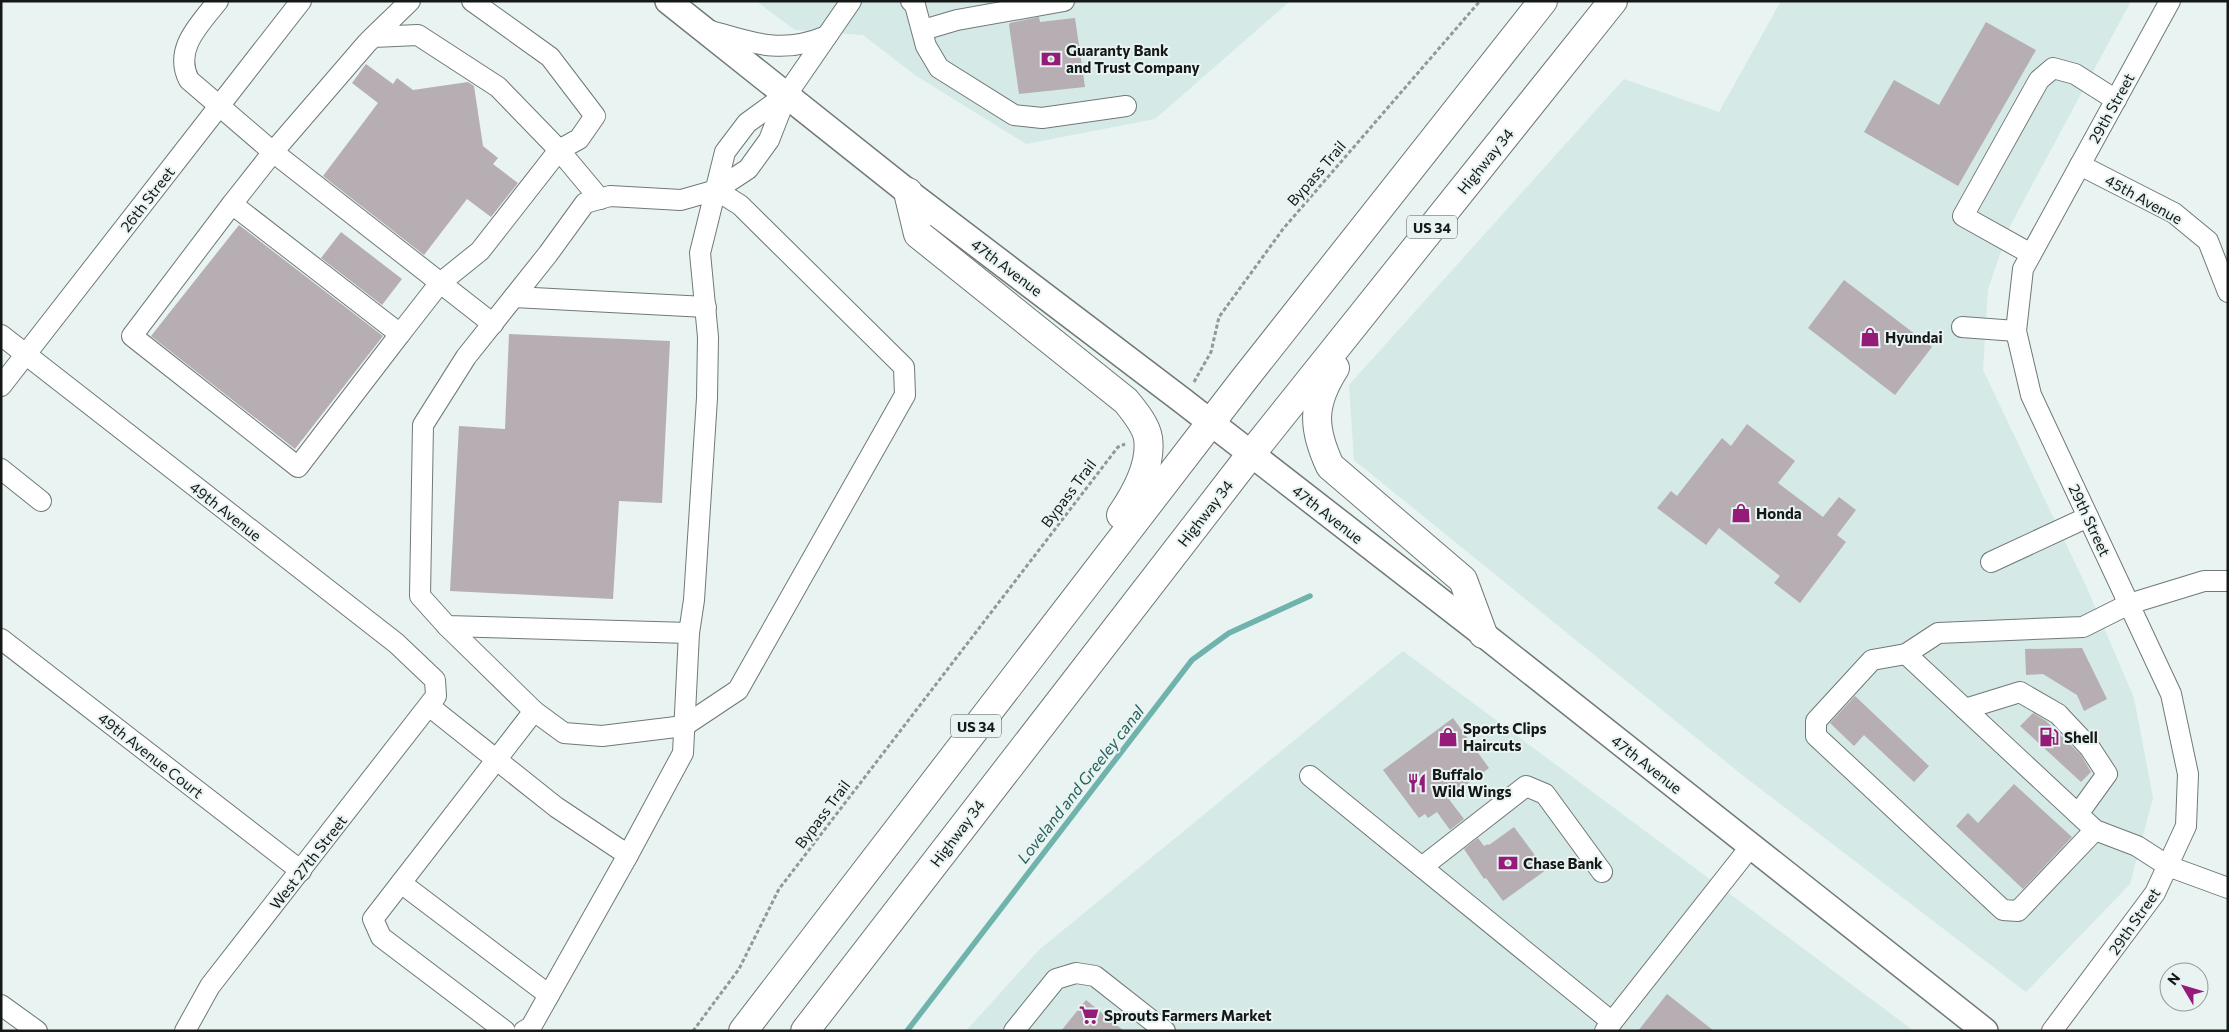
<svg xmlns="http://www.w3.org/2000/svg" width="2229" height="1032" font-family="Commissioner,sans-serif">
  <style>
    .built { fill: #d5e9e6 }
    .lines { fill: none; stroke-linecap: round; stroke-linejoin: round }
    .stream { stroke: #6fb3ac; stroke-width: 5.5 }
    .building { fill: #b6aeb3 }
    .minor-casing { stroke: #707978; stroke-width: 22 }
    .major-casing { stroke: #707978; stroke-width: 28 }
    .highway-casing { stroke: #707978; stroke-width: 30 }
    .path { stroke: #919998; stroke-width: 3; stroke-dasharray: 4 2.5; stroke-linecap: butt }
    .minor { stroke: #fff; stroke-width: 20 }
    .major { stroke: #fff; stroke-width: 25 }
    .highway { stroke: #fff; stroke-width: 28 }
    .labels { text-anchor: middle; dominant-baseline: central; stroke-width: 4; stroke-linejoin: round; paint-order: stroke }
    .shield { fill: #e8f3f2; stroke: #545a59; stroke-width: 1 }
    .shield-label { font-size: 14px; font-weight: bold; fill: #141817 }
    .poi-label { font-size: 15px; font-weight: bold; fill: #141817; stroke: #e8f3f2; text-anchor: start }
    .street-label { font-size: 15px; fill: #141817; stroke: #e8f3f2 }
    .water-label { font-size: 16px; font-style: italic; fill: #28615c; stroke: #e8f3f2 }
  </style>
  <rect width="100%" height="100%" fill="#e8f3f2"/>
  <g class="built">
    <polygon points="756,1 1290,1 1155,119 1026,144 915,75 863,35 795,30"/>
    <polygon points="1781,1 2131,1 2010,226 1988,289 1983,370 2086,586 2134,698 2153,798 2130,884 2026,992 1741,774 1354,460 1349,385 1624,79 1719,112"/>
    <polygon points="1403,651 1914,1031 966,1031 1039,950"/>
  </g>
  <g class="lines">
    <polyline class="stream" points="907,1031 1192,660 1229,633 1310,596"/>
  </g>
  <g class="building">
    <polygon points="1039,17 1040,22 1075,18 1085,87 1019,94 1009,25 1010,23"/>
    <polygon points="1986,22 2036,50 1958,186 1864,132 1894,80 1939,105"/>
    <polygon points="366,64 393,84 397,78 413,90 468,82 474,86 483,146 498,158 493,164 518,183 491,217 467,199 424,255 323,176 378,103 352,83"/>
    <polygon points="239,225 383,336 295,449 151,336"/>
    <polygon points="341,232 402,279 382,305 321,258"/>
    <polygon points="1844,280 1932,347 1895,395 1808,328"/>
    <polygon points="509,334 670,341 662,503 619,501 613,599 450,591 459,426 505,429"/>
    <polygon points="1747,424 1795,461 1778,483 1823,517 1839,497 1856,510 1837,535 1846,542 1800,603 1774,583 1780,576 1719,528 1706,545 1657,508 1671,491 1677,496 1722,438 1731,446"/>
    <polygon points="2082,648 2107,699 2084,711 2077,695 2043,674 2026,675 2025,649"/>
    <polygon points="1855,696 1929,766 1914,782 1864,735 1854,746 1830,723"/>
    <polygon points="2033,713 2046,721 2081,755 2091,772 2081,782 2020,726"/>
    <polygon points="1453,718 1489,768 1448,798 1464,819 1450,830 1437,812 1428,818 1425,814 1419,818 1383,770"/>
    <polygon points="2014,784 2072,837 2023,889 1956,826 1968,813 1978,823"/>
    <polygon points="1514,827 1546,870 1503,901 1486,878 1484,879 1464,849 1478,838 1484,846 1488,844 1489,845"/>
    <polygon points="1667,994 1714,1031 1638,1031"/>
    <polygon points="1086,1000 1124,1031 1061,1031"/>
  </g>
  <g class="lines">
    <defs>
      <g id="minor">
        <path d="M218,1C200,24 173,49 189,80L273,152L493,324"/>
        <polyline points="472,1 550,57 595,116 579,139 559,150 600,199"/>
        <polyline points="911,1 915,5 926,46 939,68 1014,115 1042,118 1126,106"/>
        <path d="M708,30C753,43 781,55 827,36"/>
        <polyline points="923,30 957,20 1064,1"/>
        <path d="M373,37L418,35L498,87L559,150L480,251L439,284L400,334L232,204L273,152L367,43C381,29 396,15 410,1"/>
        <polyline points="787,94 747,123 725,152 700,253 708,337 707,398 694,600 689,633 447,626 420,596 423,425 466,357 548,254 585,203 610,196 681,200 716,190 748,169 769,140 787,94 851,1"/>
        <polyline points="2080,165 2174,213 2208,241 2228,292"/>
        <polyline points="232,204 132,336 298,467 400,334"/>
        <polyline points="2031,254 1963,216 2039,80 2053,68 2075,74 2116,100"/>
        <polyline points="514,297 706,307"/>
        <polyline points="1962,327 2016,331"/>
        <polyline points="1,335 396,643 435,680 436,696 210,986 185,1031"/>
        <polyline points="1,386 301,1"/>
        <polyline points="1,469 41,501"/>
        <polyline points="1991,562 2088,517"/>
        <polyline points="447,626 534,711 373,919 381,937 505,1031"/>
        <polyline points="1,639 301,871"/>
        <polyline points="1906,654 2095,830 2137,846 2168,866 2228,888"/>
        <polyline points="429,706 556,807 628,855 683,753 689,633"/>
        <polyline points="1965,709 2020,692 2058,714 2090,748 2107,774 2078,814"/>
        <polyline points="534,711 564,733 602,736 684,726 738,690 905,395 904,367 740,205 716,190"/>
        <polyline points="1310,776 1612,1022"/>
        <polyline points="2095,830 2018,911 2003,910 1816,736 1816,721 1872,660 1906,654 1938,633 2083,627 2129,604 2204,581 2228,581"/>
        <polyline points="1422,867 1526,786 1545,794 1602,872"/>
        <polyline points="401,883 549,995"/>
        <polyline points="1,1005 37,1031"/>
        <polyline points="524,1031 531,1027 628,855"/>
        <polyline points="1014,1031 1056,979 1076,973 1095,976 1165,1031"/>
        <polyline points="1605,1031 1751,846"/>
        <polyline points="2052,1031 2155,893 2186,826 2188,774 2171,694 2031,395 2016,331 2023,269 2170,1"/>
      </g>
      <polyline id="major" points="668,1 908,192 1183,401 1483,634 1985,1031"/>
      <g id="highway">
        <path d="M908,192L918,234L1126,401C1134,411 1146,425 1148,438C1152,465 1136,493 1121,515"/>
        <path d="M1335,368C1312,404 1312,427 1330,466L1463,580L1483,634"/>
        <polyline points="743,1031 1242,382 1543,1"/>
        <polyline points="805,1031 1251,454 1613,1"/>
      </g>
    </defs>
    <use href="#minor" class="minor-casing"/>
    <use href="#major" class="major-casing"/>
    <use href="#highway" class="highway-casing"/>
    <g class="path">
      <polyline points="1194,382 1211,352 1219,317 1283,229 1480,1"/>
      <polyline points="693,1031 739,969 779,889 1118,447 1125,444"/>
    </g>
    <use href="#minor" class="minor"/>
    <use href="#major" class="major"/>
    <use href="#highway" class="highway"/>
  </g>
  <defs>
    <symbol id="bank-bare" viewBox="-9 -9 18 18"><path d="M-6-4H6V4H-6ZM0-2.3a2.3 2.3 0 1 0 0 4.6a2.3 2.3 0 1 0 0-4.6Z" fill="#941b77" stroke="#e8f3f2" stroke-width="2.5" paint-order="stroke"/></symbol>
    <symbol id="shop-bare" viewBox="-9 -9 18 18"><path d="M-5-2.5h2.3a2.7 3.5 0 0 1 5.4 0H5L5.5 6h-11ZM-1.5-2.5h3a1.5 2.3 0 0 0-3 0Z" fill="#941b77" stroke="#e8f3f2" stroke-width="2.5" paint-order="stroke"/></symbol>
    <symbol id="fuel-bare" viewBox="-9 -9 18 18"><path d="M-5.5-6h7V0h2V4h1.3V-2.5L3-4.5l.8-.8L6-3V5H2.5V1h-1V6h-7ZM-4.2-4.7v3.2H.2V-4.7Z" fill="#941b77" stroke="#e8f3f2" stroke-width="2.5" paint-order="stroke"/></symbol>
    <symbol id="restaurant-bare" viewBox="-9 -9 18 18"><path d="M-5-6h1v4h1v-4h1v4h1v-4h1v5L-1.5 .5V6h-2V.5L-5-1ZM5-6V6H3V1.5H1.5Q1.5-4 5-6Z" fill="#941b77" stroke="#e8f3f2" stroke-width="2.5" paint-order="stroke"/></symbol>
    <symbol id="supermarket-bare" viewBox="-9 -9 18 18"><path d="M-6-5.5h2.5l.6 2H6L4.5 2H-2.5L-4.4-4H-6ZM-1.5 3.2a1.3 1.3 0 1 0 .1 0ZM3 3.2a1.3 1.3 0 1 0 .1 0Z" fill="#941b77" stroke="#e8f3f2" stroke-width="2.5" paint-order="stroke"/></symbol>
  </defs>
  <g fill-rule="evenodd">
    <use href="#bank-bare" x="1037" y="45" width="28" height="28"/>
    <use href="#shop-bare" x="1856" y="323" width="28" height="28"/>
    <use href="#shop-bare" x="1727" y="499" width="28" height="28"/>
    <use href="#shop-bare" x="1434" y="723" width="28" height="28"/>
    <use href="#fuel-bare" x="2035" y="723" width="28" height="28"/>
    <use href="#restaurant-bare" x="1403" y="769" width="28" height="28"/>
    <use href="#bank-bare" x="1494" y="849" width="28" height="28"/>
    <use href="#supermarket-bare" x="1075" y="1001" width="28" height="28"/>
  </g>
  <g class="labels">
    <g class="shield">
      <rect x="1407" y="215.5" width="50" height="23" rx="4"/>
      <rect x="951" y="714.5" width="50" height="23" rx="4"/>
    </g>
    <g class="shield-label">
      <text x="1432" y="227">US 34</text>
      <text x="976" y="726">US 34</text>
    </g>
    <g class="poi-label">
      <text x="1066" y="50">Guaranty Bank<tspan x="1066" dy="17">and Trust Company</tspan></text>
      <text x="1885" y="337">Hyundai</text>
      <text x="1756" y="513">Honda</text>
      <text x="1463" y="728">Sports Clips<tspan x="1463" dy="17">Haircuts</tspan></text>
      <text x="2064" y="737">Shell</text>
      <text x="1432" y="774">Buffalo<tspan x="1432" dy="17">Wild Wings</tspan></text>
      <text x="1523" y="863">Chase Bank</text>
      <text x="1104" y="1015">Sprouts Farmers Market</text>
    </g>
    <g class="street-label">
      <text transform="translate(2111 108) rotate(-61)">29th Street</text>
      <text transform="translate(1485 161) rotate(-51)">Highway 34</text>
      <text transform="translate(1316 173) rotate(-49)">Bypass Trail</text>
      <text transform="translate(147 199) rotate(-52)">26th Street</text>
      <text transform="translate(2144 199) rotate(29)">45th Avenue</text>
      <text transform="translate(1007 267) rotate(37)">47th Avenue</text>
      <text transform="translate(1068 493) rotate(-53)">Bypass Trail</text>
      <text transform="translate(226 511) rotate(38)">49th Avenue</text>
      <text transform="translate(1205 513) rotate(-52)">Highway 34</text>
      <text transform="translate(1328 514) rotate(38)">47th Avenue</text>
      <text transform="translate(2090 520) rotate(65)">29th Street</text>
      <text transform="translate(151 755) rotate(38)">49th Avenue Court</text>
      <text transform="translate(1647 764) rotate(38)">47th Avenue</text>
      <text transform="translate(822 814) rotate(-53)">Bypass Trail</text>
      <text transform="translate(957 833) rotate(-53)">Highway 34</text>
      <text transform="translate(308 862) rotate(-52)">West 27th Street</text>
      <text transform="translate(2134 921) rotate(-55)">29th Street</text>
    </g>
    <g class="water-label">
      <text transform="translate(1080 784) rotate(-52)">Loveland and Greeley canal</text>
    </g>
  </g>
  <rect width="2229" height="1032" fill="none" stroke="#141817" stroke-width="5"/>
  <g transform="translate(2184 987) rotate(308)"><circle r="24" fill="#e8f3f2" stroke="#939b9a"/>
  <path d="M0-4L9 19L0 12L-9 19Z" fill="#941b77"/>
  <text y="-8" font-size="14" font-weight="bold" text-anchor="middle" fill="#141817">N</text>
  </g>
</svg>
